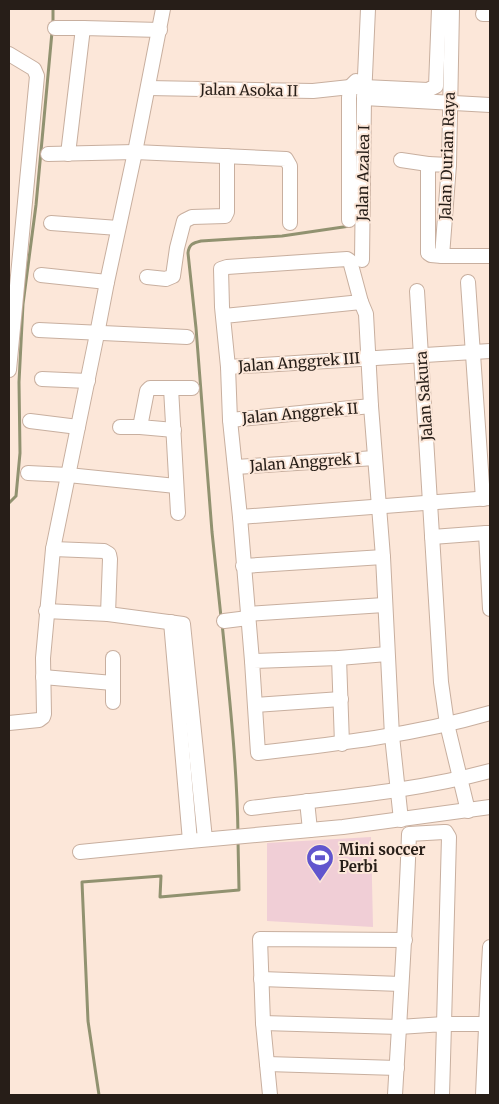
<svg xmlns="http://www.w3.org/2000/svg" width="499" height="1104" font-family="Merriweather,serif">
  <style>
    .green { fill: #f0ced6 }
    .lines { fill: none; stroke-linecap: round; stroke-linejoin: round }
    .stream { stroke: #919270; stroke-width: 3 }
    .minor-casing { stroke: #c8af9f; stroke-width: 16 }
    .minor { stroke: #fff; stroke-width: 14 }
    .labels { text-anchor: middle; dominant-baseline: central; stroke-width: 4; stroke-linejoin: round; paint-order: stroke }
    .street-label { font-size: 15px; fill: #271e18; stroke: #fce7d9 }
    .poi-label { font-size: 15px; font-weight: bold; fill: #271e18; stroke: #fce7d9; text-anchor: start }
  </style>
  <rect width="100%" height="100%" fill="#fce7d9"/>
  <polygon class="green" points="371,837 373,927 267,921 267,843"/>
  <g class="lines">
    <g class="stream">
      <polyline points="53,25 53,9"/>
      <polyline points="9,503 16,496 20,453 19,382 23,304 36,205 52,32"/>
      <path d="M221,617L212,532L196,328L188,253C189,244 193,243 201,241L282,236L350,226"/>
      <path d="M222,623C229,693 237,764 238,834"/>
      <polyline points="99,1095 88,1021 82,882 161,876 160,897 239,890 238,840"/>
    </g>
    <defs>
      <g id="minor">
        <polyline points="452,9 449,165 442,256 490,256"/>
        <polyline points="483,14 490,14"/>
        <polyline points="55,28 83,28"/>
        <polyline points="9,54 34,69 37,76 9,370"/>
        <polyline points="148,88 313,91 350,87 364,87 428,90 436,86 439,9"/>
        <polyline points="364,98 490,105"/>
        <polyline points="48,154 135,152 286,159 290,166 290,223"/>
        <polyline points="68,154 83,28 160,30"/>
        <polyline points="401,160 428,164"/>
        <polyline points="349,220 349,98 350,87 356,81"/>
        <polyline points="51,223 118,228"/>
        <polyline points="442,256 431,255 428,253 428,164 449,165"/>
        <polyline points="362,260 364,98 368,9"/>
        <polyline points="41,275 107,282"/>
        <polyline points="147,277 166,279 173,276 177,248 184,221 192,217 225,216 227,212 227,156"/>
        <polyline points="468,282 483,499"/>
        <polyline points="417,291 441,682 447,724 468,811"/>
        <polyline points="361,302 366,314 371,406 383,557 392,736 401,820"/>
        <polyline points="224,316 361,302 350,261 347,259 227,267 221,269 222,307 228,367 230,420 240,517 252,661"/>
        <polyline points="39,330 187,337"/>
        <polyline points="228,367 490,351"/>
        <polyline points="42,379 88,381"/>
        <polyline points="171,388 178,513"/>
        <polyline points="230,420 371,406"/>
        <polyline points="30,421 78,427"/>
        <polyline points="120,427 140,427"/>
        <polyline points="174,430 140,427 147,391 150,388 192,388"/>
        <polyline points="235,467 375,458"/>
        <polyline points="28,473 68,475 176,486"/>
        <polyline points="240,517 490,498"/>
        <polyline points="490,533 486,533 490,609"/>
        <polyline points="432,537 486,533"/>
        <polyline points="53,549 104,551 109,554 110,559 108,614"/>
        <polyline points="243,566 383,557"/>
        <polyline points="46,611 108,614 183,624 205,839"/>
        <polyline points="248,614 384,605"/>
        <polyline points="224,621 248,618"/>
        <polyline points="171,622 190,841 343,827 490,807"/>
        <path d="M387,654L339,658L252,661L258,753C337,744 414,735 490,713"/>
        <polyline points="339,658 342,744"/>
        <polyline points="43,677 113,683"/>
        <polyline points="113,702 113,658"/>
        <polyline points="255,705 341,699"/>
        <polyline points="9,723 39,720 43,717 44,714 43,658 53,549 97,334 107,282 135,152 163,9"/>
        <polyline points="307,801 310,830"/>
        <path d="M251,808C331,798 412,792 490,771"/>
        <polyline points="80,852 190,841"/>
        <polyline points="490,947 488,983 490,984"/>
        <polyline points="261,979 401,984"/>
        <polyline points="263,1023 399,1027 444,1024 442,1095"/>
        <polyline points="267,1064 397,1068"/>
        <polyline points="270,1095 263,1023 260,939 405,940"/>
        <path d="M395,1095C400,1008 406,921 409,834L444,832H446L449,837L444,1024H490"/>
        <polyline points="483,1095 488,983"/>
      </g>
    </defs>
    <use href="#minor" class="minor-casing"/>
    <use href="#minor" class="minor"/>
  </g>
  <defs>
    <symbol id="stadium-pin" viewBox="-11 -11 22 30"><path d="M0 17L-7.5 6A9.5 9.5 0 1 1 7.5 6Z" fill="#6155ce" stroke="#fce7d9"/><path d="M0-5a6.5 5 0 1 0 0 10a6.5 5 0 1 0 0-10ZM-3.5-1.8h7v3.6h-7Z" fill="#fff"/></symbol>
  </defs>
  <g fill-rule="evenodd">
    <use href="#stadium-pin" x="304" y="842" width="32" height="43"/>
  </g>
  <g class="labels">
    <g class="street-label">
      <text transform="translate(249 90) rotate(1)">Jalan Asoka II</text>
      <text transform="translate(447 156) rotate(-88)">Jalan Durian Raya</text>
      <text transform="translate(363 173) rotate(-89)">Jalan Azalea I</text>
      <text transform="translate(299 362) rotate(-4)">Jalan Anggrek III</text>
      <text transform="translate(424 396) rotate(-94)">Jalan Sakura</text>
      <text transform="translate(300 413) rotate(-5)">Jalan Anggrek II</text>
      <text transform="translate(305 462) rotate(-4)">Jalan Anggrek I</text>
    </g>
    <g class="poi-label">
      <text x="339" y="849">Mini soccer<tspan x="339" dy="17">Perbi</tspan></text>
    </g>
  </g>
  <rect width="499" height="1104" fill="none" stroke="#271e18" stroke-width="20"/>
</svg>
